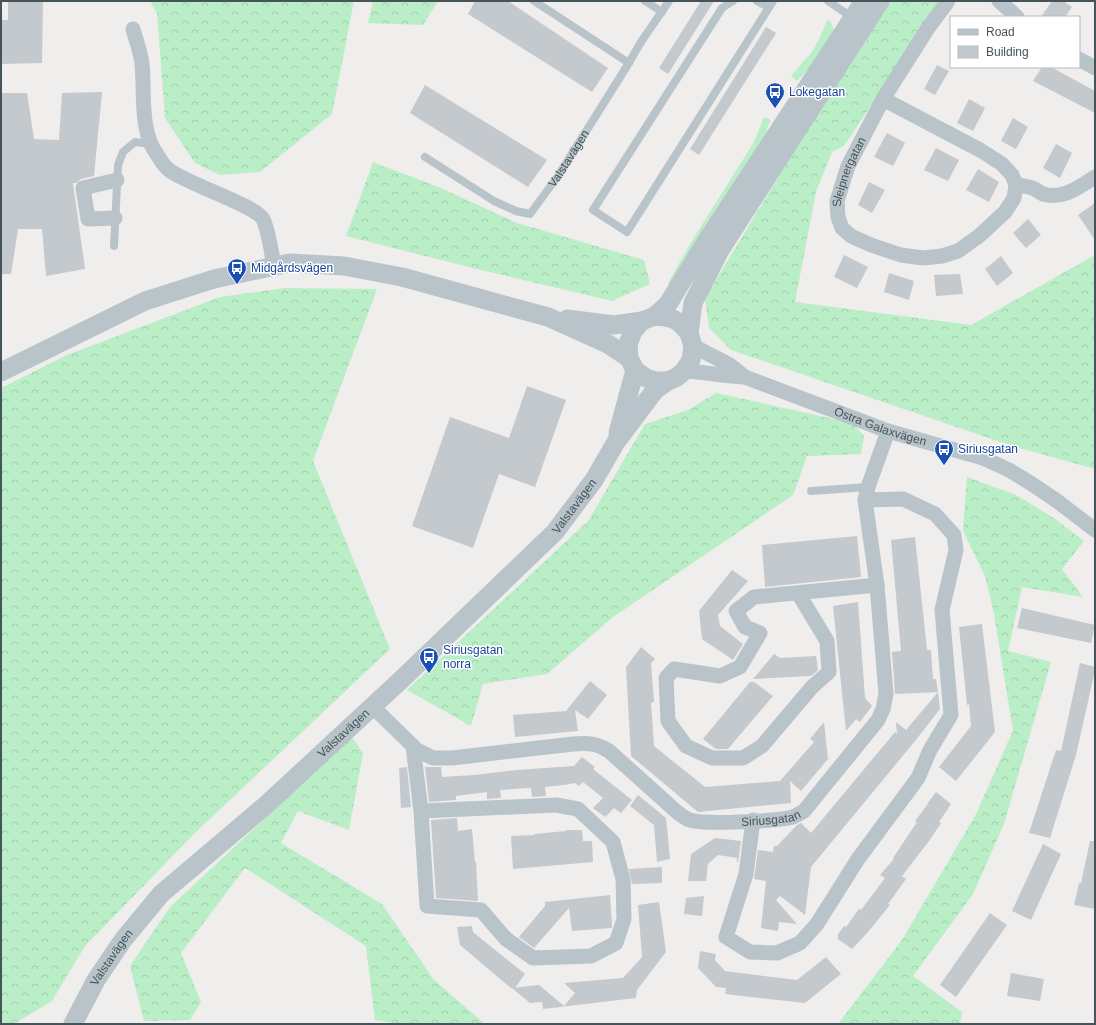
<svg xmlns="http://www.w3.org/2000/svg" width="1096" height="1025" font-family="Arial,sans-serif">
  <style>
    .grass { fill: #baeec6 }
    .forest { fill: url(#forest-crowns) }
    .building { fill: #c4c9cd }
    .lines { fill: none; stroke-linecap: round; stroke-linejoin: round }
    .service { stroke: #b8c4ca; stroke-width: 8 }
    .minor { stroke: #b8c4ca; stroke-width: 15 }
    .tertiary { stroke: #b8c4ca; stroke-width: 19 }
    .labels { text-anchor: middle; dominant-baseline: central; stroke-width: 3; stroke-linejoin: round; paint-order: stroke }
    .transit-label { font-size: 12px; fill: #164399; stroke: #fff; text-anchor: start }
    .street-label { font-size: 12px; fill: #45545a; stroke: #fff }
  </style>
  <defs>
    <pattern id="forest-crowns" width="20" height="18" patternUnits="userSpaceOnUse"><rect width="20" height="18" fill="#baeec6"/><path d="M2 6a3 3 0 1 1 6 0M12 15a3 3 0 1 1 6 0" fill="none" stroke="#a1ceac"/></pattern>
  </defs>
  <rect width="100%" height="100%" fill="#f0eded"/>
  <g class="grass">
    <polygon points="828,19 832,24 834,31 823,54 797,81 791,76 811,53 818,41"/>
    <polygon points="764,117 771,120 768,126 764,142 672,290 668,283 690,244 754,142"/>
  </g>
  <g class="forest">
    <polygon points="150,1 354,1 332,114 260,172 220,175 195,163 165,118 157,13"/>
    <polygon points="373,1 438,1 423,25 368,23"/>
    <polygon points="885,1 941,1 844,146 832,152 816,192 795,302 971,325 1095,255 1095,469 1012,446 731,350 709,328 705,298"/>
    <polygon points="373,162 441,188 517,223 644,260 650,284 612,301 477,269 346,236"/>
    <polygon points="285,288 377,289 313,461 390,649 195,833 85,946 52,1001 14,1024 1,1024 1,388 67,355 220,297"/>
    <polygon points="716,393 852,423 864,436 861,454 807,456 793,495 613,617 547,674 483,684 471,726 407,690 588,521 645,424 688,410"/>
    <polygon points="967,477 1016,495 1054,518 1084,541 1062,569 1083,597 1022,587 1008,651 1051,662 1004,824 973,894 913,976 962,1012 960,1024 838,1024 902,940 976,814 1013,731 994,614 985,576 963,531"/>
    <polygon points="352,737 363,753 349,830 298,811 281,843 382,904 434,980 485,1024 400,1024 375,1020 366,946 245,868 181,953 201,1002 190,1020 144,1021 130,966 170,907"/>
  </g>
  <g class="building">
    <polygon points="8,1 43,1 42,63 1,64 1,20 8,20"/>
    <polygon points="475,1 508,1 608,68 592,92 468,14"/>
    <polygon points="701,1 714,1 668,74 659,68"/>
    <polygon points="1052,1 1063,1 1072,7 1065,17 1041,17"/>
    <polygon points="766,27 776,33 699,155 690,149"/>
    <polygon points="937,65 949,71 935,95 924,89"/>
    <polygon points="1042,67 1051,67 1095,91 1095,113 1033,81"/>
    <polygon points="425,85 547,160 528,187 410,113"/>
    <polygon points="102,92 94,176 81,179 76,183 73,183 85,269 46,276 42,229 18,229 11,274 1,274 1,182 2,181 1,169 1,93 27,93 34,139 59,140 62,93"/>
    <polygon points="969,99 985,108 973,131 957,123"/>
    <polygon points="1013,118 1028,127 1016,149 1001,141"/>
    <polygon points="887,133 905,143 893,166 874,157"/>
    <polygon points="1056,144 1072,153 1060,178 1043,168"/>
    <polygon points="936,148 959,160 948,181 924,170"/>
    <polygon points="978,169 999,182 989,202 966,190"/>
    <polygon points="869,182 885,190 872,213 858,205"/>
    <polygon points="1095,203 1095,240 1078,215"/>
    <polygon points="1028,219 1041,235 1026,248 1013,233"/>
    <polygon points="844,255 868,267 857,288 834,277"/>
    <polygon points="1001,256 1013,273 997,286 985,269"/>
    <polygon points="889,273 914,281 909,300 884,292"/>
    <polygon points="960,274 963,294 936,296 934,275"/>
    <polygon points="527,386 566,400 535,487 499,474 473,548 412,526 450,417 509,438"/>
    <polygon points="857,536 861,577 765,587 762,545"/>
    <polygon points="915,537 927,650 931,650 933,679 936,679 938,692 895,694 892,652 901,651 891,540"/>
    <polygon points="732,570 748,581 718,615 720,626 743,644 733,660 702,639 699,611"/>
    <polygon points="858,602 865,698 872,706 860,722 856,719 846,731 833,606"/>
    <polygon points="1022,608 1095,625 1091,643 1017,628"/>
    <polygon points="982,624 995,732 956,781 939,767 971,726 969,704 967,705 959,627"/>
    <polygon points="641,647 655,659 651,663 654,702 651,703 654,746 705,787 780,781 814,742 810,739 824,722 828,759 801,791 790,781 791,803 698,812 631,756 626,667"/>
    <polygon points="774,654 780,658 816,656 818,670 811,676 753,679"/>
    <polygon points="1080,663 1095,667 1095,670 1076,755 1050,838 1029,833 1056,750 1061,751"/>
    <polygon points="590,681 607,695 588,719 575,710 578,731 515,737 513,715 566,711"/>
    <polygon points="750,682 754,682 773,696 728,749 716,749 703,739"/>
    <polygon points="938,692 940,709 915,741 811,867 805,915 780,896 776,900 797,924 779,922 778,931 761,928 766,881 754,879 758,850 773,852 774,846 777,846 797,825 801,823 811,833 895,732 897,734 896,722 906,730"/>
    <polygon points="582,757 595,767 593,769 632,800 621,813 614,808 605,817 593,808 603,798 583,782 579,786 575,783 564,785 545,787 546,796 532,797 531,788 513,789 500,790 501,798 487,799 487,792 456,796 456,800 429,802 425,767 441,767 442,777 474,775 517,770 574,766"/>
    <polygon points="407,767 411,807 401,808 399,768"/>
    <polygon points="936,792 951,804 939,822 941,823 929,841 902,876 906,879 888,904 890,905 867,933 852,949 838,939 838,934 844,926 846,927 859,909 861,910 885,878 880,875 894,859 893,858 917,822 915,821 928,804 927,804"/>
    <polygon points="638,795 666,818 670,859 657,862 654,825 630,806"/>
    <polygon points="457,818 458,831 472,829 475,862 476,862 478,901 436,898 431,820"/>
    <polygon points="566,830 582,830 583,841 592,841 593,862 513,869 511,836 535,835 534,834 566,831"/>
    <polygon points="715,838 741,841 738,863 737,862 737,858 718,855 708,864 706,881 688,881 691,854"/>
    <polygon points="1090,841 1095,841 1095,909 1074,905 1079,883 1081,883"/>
    <polygon points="1043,844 1061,854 1031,920 1012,911"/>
    <polygon points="662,867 662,883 632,884 629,869"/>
    <polygon points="610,895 612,925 612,928 572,931 569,908 534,948 519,937 545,906 545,902"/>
    <polygon points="704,896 702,916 684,914 686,898"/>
    <polygon points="659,902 666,952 637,990 636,998 543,1009 542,1002 530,1003 512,988 539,985 564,1006 575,993 564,983 623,978 642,957 638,905"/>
    <polygon points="990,913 1007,925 956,997 940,985"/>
    <polygon points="472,926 473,932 525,974 515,988 511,988 460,945 457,927"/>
    <polygon points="700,951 716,954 715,960 725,971 797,980 826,957 841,974 805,1003 725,994 726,988 716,987 698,968"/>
    <polygon points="1011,973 1044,979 1040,1001 1007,996"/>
  </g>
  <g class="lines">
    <g class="service">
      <polyline points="534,1 629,63"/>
      <polyline points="645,1 662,12"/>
      <polyline points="733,1 722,8 593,210 627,232 773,1"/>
      <polyline points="757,1 768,7"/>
      <polyline points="828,1 853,18"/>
      <path id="s1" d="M425,157L494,201L516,211L530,214L558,176L627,66L641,42L669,1"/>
      <polyline points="114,246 118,165 123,152 135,142 151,144"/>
      <polyline points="811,491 868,487"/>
    </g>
    <g class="minor">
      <polyline points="999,1 1017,17"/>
      <path d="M133,29C136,40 141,53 142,64C145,94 139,131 158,156C161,161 165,167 169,170C187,184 255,205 263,219C268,230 272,254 274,267"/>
      <polyline points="1079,59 1095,68"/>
      <path id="s2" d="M883,99L980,150L1002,164L1012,175L1016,185L1014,198L1009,206L1005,212L979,236L958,251L942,256L923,258L901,255L871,245L851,236L842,228L838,217L837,201L848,166L883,99L928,28L948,1"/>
      <path d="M1016,185C1021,186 1027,186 1032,188C1036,189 1039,192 1043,194C1063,200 1079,187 1095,177"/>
      <polyline points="115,218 88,219 83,188 117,180"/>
      <path id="s3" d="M693,346L730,365L745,377L888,431L983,458L1009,470L1032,484L1057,501L1095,530"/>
      <path d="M684,371C705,372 724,376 745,377"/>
      <polyline points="798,593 827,641 829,672 812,687 762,746 743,758 712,758 686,746 668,721 666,678 674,669 720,676 740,667 760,633 745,627 736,611 754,597 877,585"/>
      <path id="s4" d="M372,706L417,750L433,758H452L573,744C589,743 596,743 609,751L677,812C681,815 686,819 690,820C704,825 778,821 793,817C797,815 801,813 804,811L878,720L883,709L886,694L877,585L865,500L868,487L888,431"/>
      <polyline points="413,746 421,811 427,906 481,910 506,939 533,958 591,956 616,943 624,919 623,879 613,842 578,809 556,805 421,811"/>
      <polyline points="753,820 746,874 726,937 750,952 777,953 800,943 817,924 858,859 918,778 930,750 951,715 942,610 956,550 954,535 935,514 903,499 865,500"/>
    </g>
    <g class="tertiary">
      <path d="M655,316C673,317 677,319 689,333"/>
      <polyline points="567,319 614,325 642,321"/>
      <polyline points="1,372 145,301 214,279 290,263 344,266 402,277 548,317 608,344 629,358"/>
      <polyline points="668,381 656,381 646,378 635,370 629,358 628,344 633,331 642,321 655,316 668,304 706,242 864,1"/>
      <polyline points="618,433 635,370"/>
      <path id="s5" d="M73,1024L96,980L123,940L161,894L266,805L402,679L555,532L594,480L616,442L655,390L668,381L677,377L684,371L691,360L693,346L689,333L693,303L720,250L880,1"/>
    </g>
  </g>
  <defs>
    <symbol id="bus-pin" viewBox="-11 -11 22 30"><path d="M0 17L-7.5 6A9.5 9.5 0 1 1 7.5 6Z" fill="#1a4fb4" stroke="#fff"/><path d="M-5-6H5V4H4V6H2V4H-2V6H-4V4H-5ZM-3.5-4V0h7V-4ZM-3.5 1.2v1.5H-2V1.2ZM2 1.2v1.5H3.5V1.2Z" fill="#fff"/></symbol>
  </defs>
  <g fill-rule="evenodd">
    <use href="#bus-pin" x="764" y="81" width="22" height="30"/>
    <use href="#bus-pin" x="226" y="257" width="22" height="30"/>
    <use href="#bus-pin" x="933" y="438" width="22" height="30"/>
    <use href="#bus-pin" x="418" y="646" width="22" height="30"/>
  </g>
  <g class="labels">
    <g class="transit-label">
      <text x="789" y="92">Lokegatan</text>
      <text x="251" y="268">Midgårdsvägen</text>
      <text x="958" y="449">Siriusgatan</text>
      <text x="443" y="650">Siriusgatan<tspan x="443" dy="14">norra</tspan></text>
    </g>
    <g class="street-label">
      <text stroke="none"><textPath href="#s1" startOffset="188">Valstavägen</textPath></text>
      <text stroke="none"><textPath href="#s2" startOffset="435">Sleipnergatan</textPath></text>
      <text stroke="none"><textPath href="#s3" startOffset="205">Östra Galaxvägen</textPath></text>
      <text stroke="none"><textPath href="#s5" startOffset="725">Valstavägen</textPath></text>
      <text stroke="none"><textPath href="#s5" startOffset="401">Valstavägen</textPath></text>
      <text stroke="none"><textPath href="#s4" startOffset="447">Siriusgatan</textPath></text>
      <text stroke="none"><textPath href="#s5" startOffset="77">Valstavägen</textPath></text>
    </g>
  </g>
  <rect width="1096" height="1025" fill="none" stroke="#45545a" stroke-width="4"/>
  <rect x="950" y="16" width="130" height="52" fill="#ffffff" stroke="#b5bbbd"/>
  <rect x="958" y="29" width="20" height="6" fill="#b8c4ca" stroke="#b5bbbd"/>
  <text x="986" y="36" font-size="12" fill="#45545a">Road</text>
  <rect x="958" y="46" width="20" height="12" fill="#c4c9cd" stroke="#b5bbbd"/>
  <text x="986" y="56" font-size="12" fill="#45545a">Building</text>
</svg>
